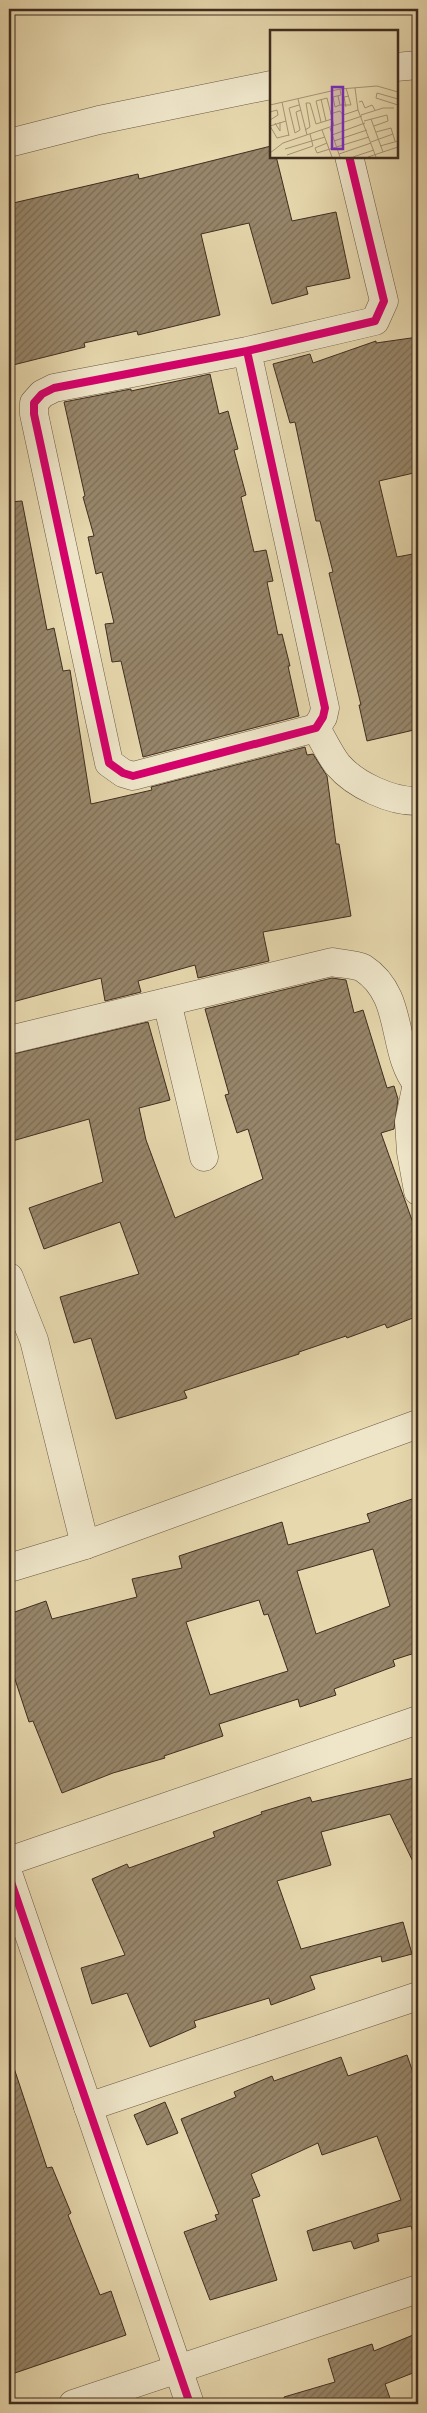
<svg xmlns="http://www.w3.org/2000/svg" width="427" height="2413" font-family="'EB Garamond',serif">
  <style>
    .building { fill: url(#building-hatch); stroke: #402d20; fill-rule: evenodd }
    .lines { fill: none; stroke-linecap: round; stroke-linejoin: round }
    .minor-casing { stroke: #6a5844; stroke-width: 29 }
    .minor { stroke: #efe6ca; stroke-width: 28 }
    .cycleway-casing { stroke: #efe6ca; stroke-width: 11 }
    .cycleway { stroke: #d6006c; stroke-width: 8 }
    .inset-road { fill: none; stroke: #a49475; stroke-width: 1 }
    .view { fill: #7b2cbf; fill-opacity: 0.15; stroke: #7b2cbf; stroke-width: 2.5 }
    .inset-edge { fill: none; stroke: #402d20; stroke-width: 2.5 }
  </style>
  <defs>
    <pattern id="building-hatch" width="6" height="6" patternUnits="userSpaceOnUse" patternTransform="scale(1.25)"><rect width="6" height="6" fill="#97866a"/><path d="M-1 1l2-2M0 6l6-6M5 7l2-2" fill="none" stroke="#7d6e57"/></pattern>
  </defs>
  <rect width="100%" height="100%" fill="#e7d8ae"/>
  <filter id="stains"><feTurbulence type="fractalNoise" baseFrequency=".004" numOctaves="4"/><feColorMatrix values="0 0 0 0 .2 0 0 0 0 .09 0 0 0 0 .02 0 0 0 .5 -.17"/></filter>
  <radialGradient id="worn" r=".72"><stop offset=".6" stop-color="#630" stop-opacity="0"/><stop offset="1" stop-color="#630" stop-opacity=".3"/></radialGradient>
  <g class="building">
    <polygon points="271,146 271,156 276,156 292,221 336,212 350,278 306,287 308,294 272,304 249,223 201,234 220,315 138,335 137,331 84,343 85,347 9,366 9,204 138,174 139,179"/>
    <polygon points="418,337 418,472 379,481 397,557 418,553 418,729 367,741 359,705 361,705 329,573 333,572 320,521 316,521 295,422 290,423 273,364 310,354 313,363 376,341 376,343"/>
    <polygon points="210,374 219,414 228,411 238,449 234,450 246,495 241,497 254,552 266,550 273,581 267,582 278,635 282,634 290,666 288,666 299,716 143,757 121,661 112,662 105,624 114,623 102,572 96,574 88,537 94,536 83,497 85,496 64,402 131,389 131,391"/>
    <polygon points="22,501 47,630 54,628 63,671 70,670 91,804 152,790 151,787 305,747 307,755 313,754 327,776 336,844 339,844 351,916 263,932 269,961 198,978 195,965 138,981 141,992 105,1001 101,978 9,1003 9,502"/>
    <polygon points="332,978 346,980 354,1013 363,1010 387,1088 394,1086 398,1099 394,1129 381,1133 413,1223 418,1221 418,1316 387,1328 385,1324 347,1338 346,1336 299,1352 299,1354 184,1391 187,1398 116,1419 91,1338 74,1343 60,1297 139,1274 120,1222 44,1249 29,1208 103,1182 89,1119 9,1142 9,1055 148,1022 170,1100 139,1108 146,1140 175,1218 263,1179 248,1129 237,1133 225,1095 229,1094 205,1009"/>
    <path d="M418,1497V1652L393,1660L395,1666L334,1689L336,1695L300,1707L298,1699L219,1724L223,1736L164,1756L165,1758L113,1773L62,1793L33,1721L29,1722L9,1661V1614L46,1601L52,1619L137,1597L132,1579L182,1568L179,1556L282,1522L288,1545L370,1522L367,1514ZM373,1549L390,1606L316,1634L297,1571ZM259,1600L264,1615L268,1614L288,1671L210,1695L186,1622Z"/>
    <polygon points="418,1777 418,1872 390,1814 321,1832 331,1865 277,1881 301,1949 403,1922 412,1954 382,1962 381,1956 310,1976 315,1989 271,2005 269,1998 194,2021 196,2027 150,2047 127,1993 92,2004 81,1968 125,1955 92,1879 127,1864 129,1868 215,1837 213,1832 262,1814 261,1812 310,1797 312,1802"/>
    <polygon points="407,2055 418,2087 418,2238 415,2239 411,2226 377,2234 379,2241 354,2249 351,2241 313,2251 307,2231 401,2200 377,2136 322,2155 318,2143 251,2174 260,2196 252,2199 277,2280 210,2300 184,2232 217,2220 215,2215 219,2214 181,2119 236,2097 234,2092 272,2076 274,2081 341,2057 348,2076"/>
    <polygon points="14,2068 47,2168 52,2167 71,2213 68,2215 100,2295 111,2291 126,2335 9,2375 9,2069"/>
    <polygon points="165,2102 178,2133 147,2145 134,2115"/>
    <polygon points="418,2333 418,2371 385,2384 392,2404 285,2404 284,2397 335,2382 328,2359 372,2344 374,2351"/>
  </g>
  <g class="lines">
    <defs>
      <g id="minor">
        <polyline points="396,67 418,65"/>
        <polyline points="9,143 99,120 271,85"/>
        <polyline points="247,351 325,708 323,717 316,728 133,776 123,773 109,763 34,414 34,403 42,394 54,388 247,351 375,321 384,301 349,156"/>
        <path d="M316,728C323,740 330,755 338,765C355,785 392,802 418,801"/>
        <polyline points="167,1002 204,1157"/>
        <path d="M9,1040L332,962C341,964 355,964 363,968C406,996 390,1051 418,1085"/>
        <polyline points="417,1084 409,1122 411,1152 418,1191"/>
        <polyline points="9,1277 34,1340 85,1545"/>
        <polyline points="9,1568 85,1545 418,1424"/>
        <polyline points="9,1861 418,1720"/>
        <polyline points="9,1876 190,2404"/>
        <polyline points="88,2107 418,1996"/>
        <polyline points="73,2404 418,2289"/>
      </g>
    </defs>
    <use href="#minor" class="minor-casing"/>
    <use href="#minor" class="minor"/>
    <defs>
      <g id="cycleway">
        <polyline points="247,351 325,708 323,717 316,728 133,776 123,773 109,763 34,414 34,403 42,394 54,388 247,351 375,321 384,301 349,156"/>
        <polyline points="9,1876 190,2404"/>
      </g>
    </defs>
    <use href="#cycleway" class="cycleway-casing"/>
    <use href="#cycleway" class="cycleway"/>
  </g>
  <g transform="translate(270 30)">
    <rect width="128" height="128" fill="#e7d8ae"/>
    <path class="inset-road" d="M85,58L88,80L106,127M68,66L70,75L65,77L63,67L71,65L70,59M28,69L37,105M51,69L56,91M128,69L107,63L106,68L128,75M12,72L19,106M89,72L92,71L95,78L102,75L105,80M0,75L70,59L107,56L128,62M29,75L19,78L25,103L30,100L26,82L31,80M70,75H81L76,58M76,77L74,67L79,66M0,82L7,80L8,85L0,90M60,84L70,81L73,85L88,80M91,85L113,78H124M101,89L113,122M16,91L0,96L7,108L19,105M94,91L117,85L118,91L104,96M51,92L46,71L57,68L64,96M5,93L10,101V92M60,98L70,127M35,100L40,97L36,73H40L46,94L62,89M52,100L62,127M106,102L121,98L125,111M62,105L95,93M64,111L97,100M101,112L123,104M57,113L45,118L47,123L99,107M110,116L128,111M15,119L55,107M0,123L13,113L92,86M69,124L101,113M17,125L43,116L40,104M83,127L104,120M98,127L128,117"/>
    <path class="view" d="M62,57H73V119H62Z"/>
    <rect width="128" height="128" class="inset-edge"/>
  </g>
  <rect width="427" height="2413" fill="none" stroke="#e7d8ae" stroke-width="30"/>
  <rect x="10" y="10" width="407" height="2393" fill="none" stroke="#402d20" stroke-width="2.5"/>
  <rect x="15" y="15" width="397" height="2383" fill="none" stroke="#402d20"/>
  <rect width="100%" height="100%" filter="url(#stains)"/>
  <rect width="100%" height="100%" fill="url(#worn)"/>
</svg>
